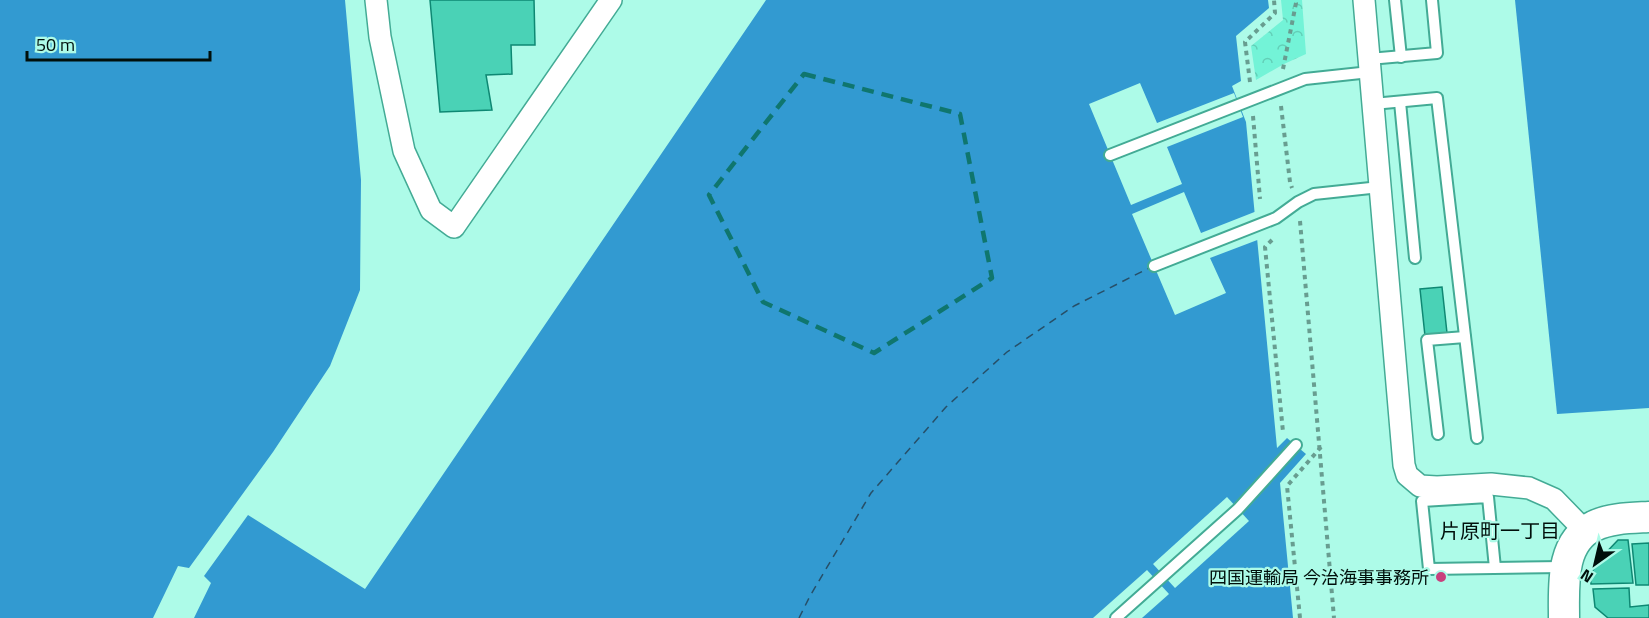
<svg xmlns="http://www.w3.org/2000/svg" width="1649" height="618" font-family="'Titillium Web','Noto Sans JP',sans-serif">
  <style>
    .park { fill: url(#park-crowns) }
    .water { fill: #329ad1 }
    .pier { fill: #adfbe8 }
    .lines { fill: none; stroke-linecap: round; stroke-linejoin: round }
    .ferry { stroke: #274f68; stroke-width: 1.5; stroke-dasharray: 8 6; stroke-linecap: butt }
    .building { fill: #4ad2b6; stroke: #0e8873; stroke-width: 1.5 }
    .lane-casing { stroke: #43ab95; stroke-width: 14 }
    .street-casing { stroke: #43ab95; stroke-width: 24 }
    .secondary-casing { stroke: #43ab95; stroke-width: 33 }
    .path { stroke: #689d90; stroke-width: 4; stroke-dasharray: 4.5 4.5; stroke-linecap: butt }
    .lane { stroke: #fff; stroke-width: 10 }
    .street { stroke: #fff; stroke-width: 21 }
    .secondary { stroke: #fff; stroke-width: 30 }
    .marked { fill: none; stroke: #0f766e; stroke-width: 4.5; stroke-dasharray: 12 8; stroke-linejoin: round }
    .poi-dot { fill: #c9407d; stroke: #adfbe8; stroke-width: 2 }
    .labels { text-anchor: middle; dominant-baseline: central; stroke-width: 4.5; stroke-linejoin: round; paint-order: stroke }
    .poi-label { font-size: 18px; fill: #000f0b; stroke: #adfbe8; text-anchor: end }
    .neighbourhood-label { font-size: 20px; fill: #000f0b; stroke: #adfbe8 }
  </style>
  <defs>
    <pattern id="park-crowns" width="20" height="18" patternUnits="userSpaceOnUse" patternTransform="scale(1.5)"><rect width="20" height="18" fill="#73f3d7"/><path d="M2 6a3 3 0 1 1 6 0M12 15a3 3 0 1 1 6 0" fill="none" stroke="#62cfb7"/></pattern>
  </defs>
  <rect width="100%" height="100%" fill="#adfbe8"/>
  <polygon class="park" points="1281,0 1302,0 1306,54 1284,64 1256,80 1251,46 1283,20"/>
  <g class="water">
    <polygon points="0,0 345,0 361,180 360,290 330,366 273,452 189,568 178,566 153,618 0,618"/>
    <polygon points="766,0 1268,0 1269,8 1236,36 1241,81 1232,86 1246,122 1277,448 1287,438 1306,454 1280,483 1293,618 194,618 211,583 204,576 248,515 365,589"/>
    <polygon points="1515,0 1649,0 1649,408 1557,414"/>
  </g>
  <g class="pier">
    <polygon points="1140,83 1157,123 1234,93 1243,117 1167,147 1182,184 1131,205 1089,104"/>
    <polygon points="1184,192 1201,233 1257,211 1260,239 1210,258 1226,293 1175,315 1132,214"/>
    <polygon points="1227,497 1249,521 1175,588 1153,564"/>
    <polygon points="1147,570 1169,594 1142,618 1093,618"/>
  </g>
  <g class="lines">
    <polyline class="ferry" points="799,618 810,596 871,493 946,407 1007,352 1074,306 1149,268"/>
  </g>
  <g class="building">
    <polygon points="430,0 534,0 535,45 511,45 512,74 486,75 492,110 440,112"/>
    <polygon points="1442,287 1447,333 1425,336 1420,289"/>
    <polygon points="1618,540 1628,540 1633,583 1591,584 1590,575 1599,560"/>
    <polygon points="1649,543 1649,585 1636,585 1632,544"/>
    <polygon points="1629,588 1630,607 1649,605 1649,618 1608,618 1595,607 1593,589"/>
  </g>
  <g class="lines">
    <defs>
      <g id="lane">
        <polyline points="1395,0 1401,57"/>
        <polyline points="1369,59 1437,53 1432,0"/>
        <polyline points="1400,102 1415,258"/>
        <polyline points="1373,104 1437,98 1477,438"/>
        <polyline points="1110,155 1305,79 1370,72"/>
        <polyline points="1154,266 1276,218 1298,202 1314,194 1380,187"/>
        <polyline points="1438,434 1427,340 1465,337"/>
        <polyline points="1495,568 1488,497 1422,501 1429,569 1563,567"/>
        <polyline points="1116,618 1238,509 1296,445"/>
      </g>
      <g id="street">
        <polyline points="376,0 380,37 404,151 431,210 454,227 611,0"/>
        <polyline points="1364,0 1404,465 1407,475 1420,486 1437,487 1491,484 1529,488 1554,499 1585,531"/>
      </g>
      <path id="secondary" d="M1564,618C1564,586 1560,542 1594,526C1610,518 1631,518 1649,517"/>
    </defs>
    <use href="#lane" class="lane-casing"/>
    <use href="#street" class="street-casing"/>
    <use href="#secondary" class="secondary-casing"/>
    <g class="path">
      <polyline points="1283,69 1296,3 1295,0"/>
      <polyline points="1250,82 1245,42 1275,13 1274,0"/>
      <polyline points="1281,106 1290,182 1292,188"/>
      <polyline points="1253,116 1260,199"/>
      <polyline points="1300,221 1334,618"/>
      <polyline points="1272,240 1265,247 1283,432"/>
      <polyline points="1300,618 1287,486 1321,447"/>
    </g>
    <use href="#lane" class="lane"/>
    <use href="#street" class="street"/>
    <use href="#secondary" class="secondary"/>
  </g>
  <path class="marked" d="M804,74L960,114L992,278L874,353L763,302L709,195Z"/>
  <circle class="poi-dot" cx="1441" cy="577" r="6"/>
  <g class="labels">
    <g class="poi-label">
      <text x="1429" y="577">四国運輸局 今治海事事務所</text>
    </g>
    <g class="neighbourhood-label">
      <text x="1500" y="530">片原町一丁目</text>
    </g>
  </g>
  <g transform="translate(1595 564) rotate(214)" stroke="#adfbe8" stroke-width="4.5" paint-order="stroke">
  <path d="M0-4.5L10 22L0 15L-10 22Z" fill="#000f0b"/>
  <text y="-9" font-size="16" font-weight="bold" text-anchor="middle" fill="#000f0b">N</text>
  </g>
  <path d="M27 51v9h183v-9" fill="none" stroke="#000f0b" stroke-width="3"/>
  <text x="36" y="51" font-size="18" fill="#000f0b" stroke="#adfbe8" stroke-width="4.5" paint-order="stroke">50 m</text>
</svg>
